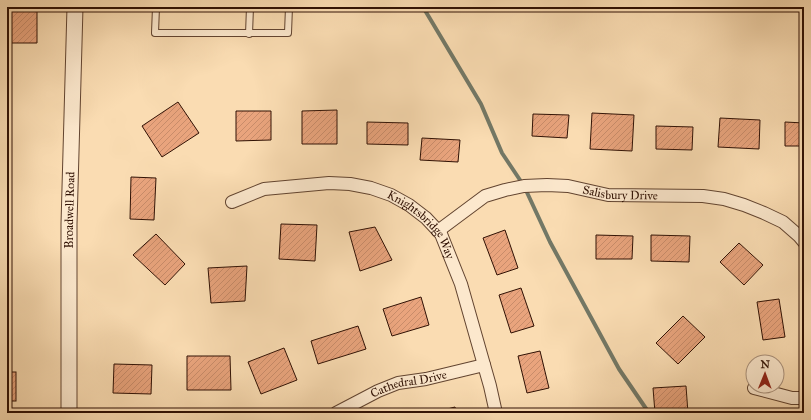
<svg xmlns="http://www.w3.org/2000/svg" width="811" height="420" font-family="'IM FELL Great Primer',serif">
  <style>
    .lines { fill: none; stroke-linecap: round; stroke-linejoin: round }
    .stream { stroke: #737866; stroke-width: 4 }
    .building { fill: url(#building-hatch); stroke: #301104 }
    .service-casing { stroke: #624430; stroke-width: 8 }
    .minor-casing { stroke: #624430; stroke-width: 14 }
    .tertiary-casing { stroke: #624430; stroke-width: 17 }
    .service { stroke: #fce8cd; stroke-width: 6 }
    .minor { stroke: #fce8cd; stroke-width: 12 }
    .tertiary { stroke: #fce8cd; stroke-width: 15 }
    .labels { text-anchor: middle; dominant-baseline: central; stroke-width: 3; stroke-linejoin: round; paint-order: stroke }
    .street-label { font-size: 12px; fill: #301104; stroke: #fce8cd }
  </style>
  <defs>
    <pattern id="building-hatch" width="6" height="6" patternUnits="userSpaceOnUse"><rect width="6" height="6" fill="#e9a47d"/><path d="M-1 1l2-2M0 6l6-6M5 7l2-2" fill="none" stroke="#c88c6a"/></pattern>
  </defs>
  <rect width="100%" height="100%" fill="#fadcb2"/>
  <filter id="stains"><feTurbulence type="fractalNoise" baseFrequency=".005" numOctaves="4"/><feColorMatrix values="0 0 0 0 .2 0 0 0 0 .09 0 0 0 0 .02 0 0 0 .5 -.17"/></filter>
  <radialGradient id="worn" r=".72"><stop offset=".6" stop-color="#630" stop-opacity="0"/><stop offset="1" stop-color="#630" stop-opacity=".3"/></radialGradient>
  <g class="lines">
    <polyline class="stream" points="423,7 481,104 502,153 524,186 550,242 619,369 649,413"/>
  </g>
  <g class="building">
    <polygon points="7,10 37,11 37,43 7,43"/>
    <polygon points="178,102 199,133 162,157 142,126"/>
    <polygon points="337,110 337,144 302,144 302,111"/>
    <polygon points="236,111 271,111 271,140 236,141"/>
    <polygon points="592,113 634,115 632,151 590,149"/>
    <polygon points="533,114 569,115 567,138 532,136"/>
    <polygon points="720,118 760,120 759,149 718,147"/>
    <polygon points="367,122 408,123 408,145 367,144"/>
    <polygon points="785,122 804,123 804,146 785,146"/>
    <polygon points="656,126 693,127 692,150 656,149"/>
    <polygon points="422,138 460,140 458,162 420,160"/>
    <polygon points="131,177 156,178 154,220 130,219"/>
    <polygon points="281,224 317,225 315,261 279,259"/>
    <polygon points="375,227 392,260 360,271 349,232"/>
    <polygon points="505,230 518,268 497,275 483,238"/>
    <polygon points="156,234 185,264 165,285 133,255"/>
    <polygon points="596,235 633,236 632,259 596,259"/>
    <polygon points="651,235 690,236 689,262 651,261"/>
    <polygon points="739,243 763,265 744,285 720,262"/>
    <polygon points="247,266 245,301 211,303 208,268"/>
    <polygon points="521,288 534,326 511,333 499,295"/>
    <polygon points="421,297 429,325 392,336 383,309"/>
    <polygon points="779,299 785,337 763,340 757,302"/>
    <polygon points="683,316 705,337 678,364 656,343"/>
    <polygon points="358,326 366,349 318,364 311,341"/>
    <polygon points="284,348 297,380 261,394 248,362"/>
    <polygon points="540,351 549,388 527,393 518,356"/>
    <polygon points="187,356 230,356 231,390 187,390"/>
    <polygon points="114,364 152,365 151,394 113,393"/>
    <rect x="7" y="372" width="9" height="29"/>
    <polygon points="686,386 688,413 655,413 653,388"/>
    <polygon points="455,407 457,413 432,413"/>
  </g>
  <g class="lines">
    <defs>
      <g id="service">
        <polyline points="156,7 155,33 288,33 289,7"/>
        <polyline points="249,34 250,7"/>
      </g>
      <g id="minor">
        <path id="s1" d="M232,202L264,189L329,183L350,184L371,188L391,195L409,205L426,218L441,234L461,284L490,386L496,413"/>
        <path id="s2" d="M438,231L485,196L505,190L524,186L547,185L568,186L608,195L703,196L724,199L744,205L764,213L783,222L799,236L804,242"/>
        <polyline points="754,388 792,398 804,398"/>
        <path id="s3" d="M336,413L378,391L398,383L426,379L484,365"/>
      </g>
      <g id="tertiary">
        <path id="s4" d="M69,413V224L75,7"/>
      </g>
    </defs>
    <use href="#service" class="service-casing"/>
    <use href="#minor" class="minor-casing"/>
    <use href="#tertiary" class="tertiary-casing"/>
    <use href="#service" class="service"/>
    <use href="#minor" class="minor"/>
    <use href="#tertiary" class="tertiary"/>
  </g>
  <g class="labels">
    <g class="street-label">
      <text stroke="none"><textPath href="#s2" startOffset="196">Salisbury Drive</textPath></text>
      <text stroke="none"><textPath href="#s4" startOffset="203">Broadwell Road</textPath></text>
      <text stroke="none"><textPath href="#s1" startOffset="207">Knightsbridge Way</textPath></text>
      <text stroke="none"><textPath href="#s3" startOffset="79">Cathedral Drive</textPath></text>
    </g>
  </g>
  <rect width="811" height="420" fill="none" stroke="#fadcb2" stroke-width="24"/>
  <rect x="8" y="8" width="795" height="404" fill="none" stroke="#301104" stroke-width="2"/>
  <rect x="12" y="12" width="787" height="396" fill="none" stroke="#301104"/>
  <g transform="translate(765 374) rotate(1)"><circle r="19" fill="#fce8cd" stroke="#aa927d"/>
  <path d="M0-3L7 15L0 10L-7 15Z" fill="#8f2418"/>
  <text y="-6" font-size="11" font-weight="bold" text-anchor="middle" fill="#301104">N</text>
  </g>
  <rect width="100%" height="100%" filter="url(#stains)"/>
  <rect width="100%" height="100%" fill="url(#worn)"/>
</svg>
